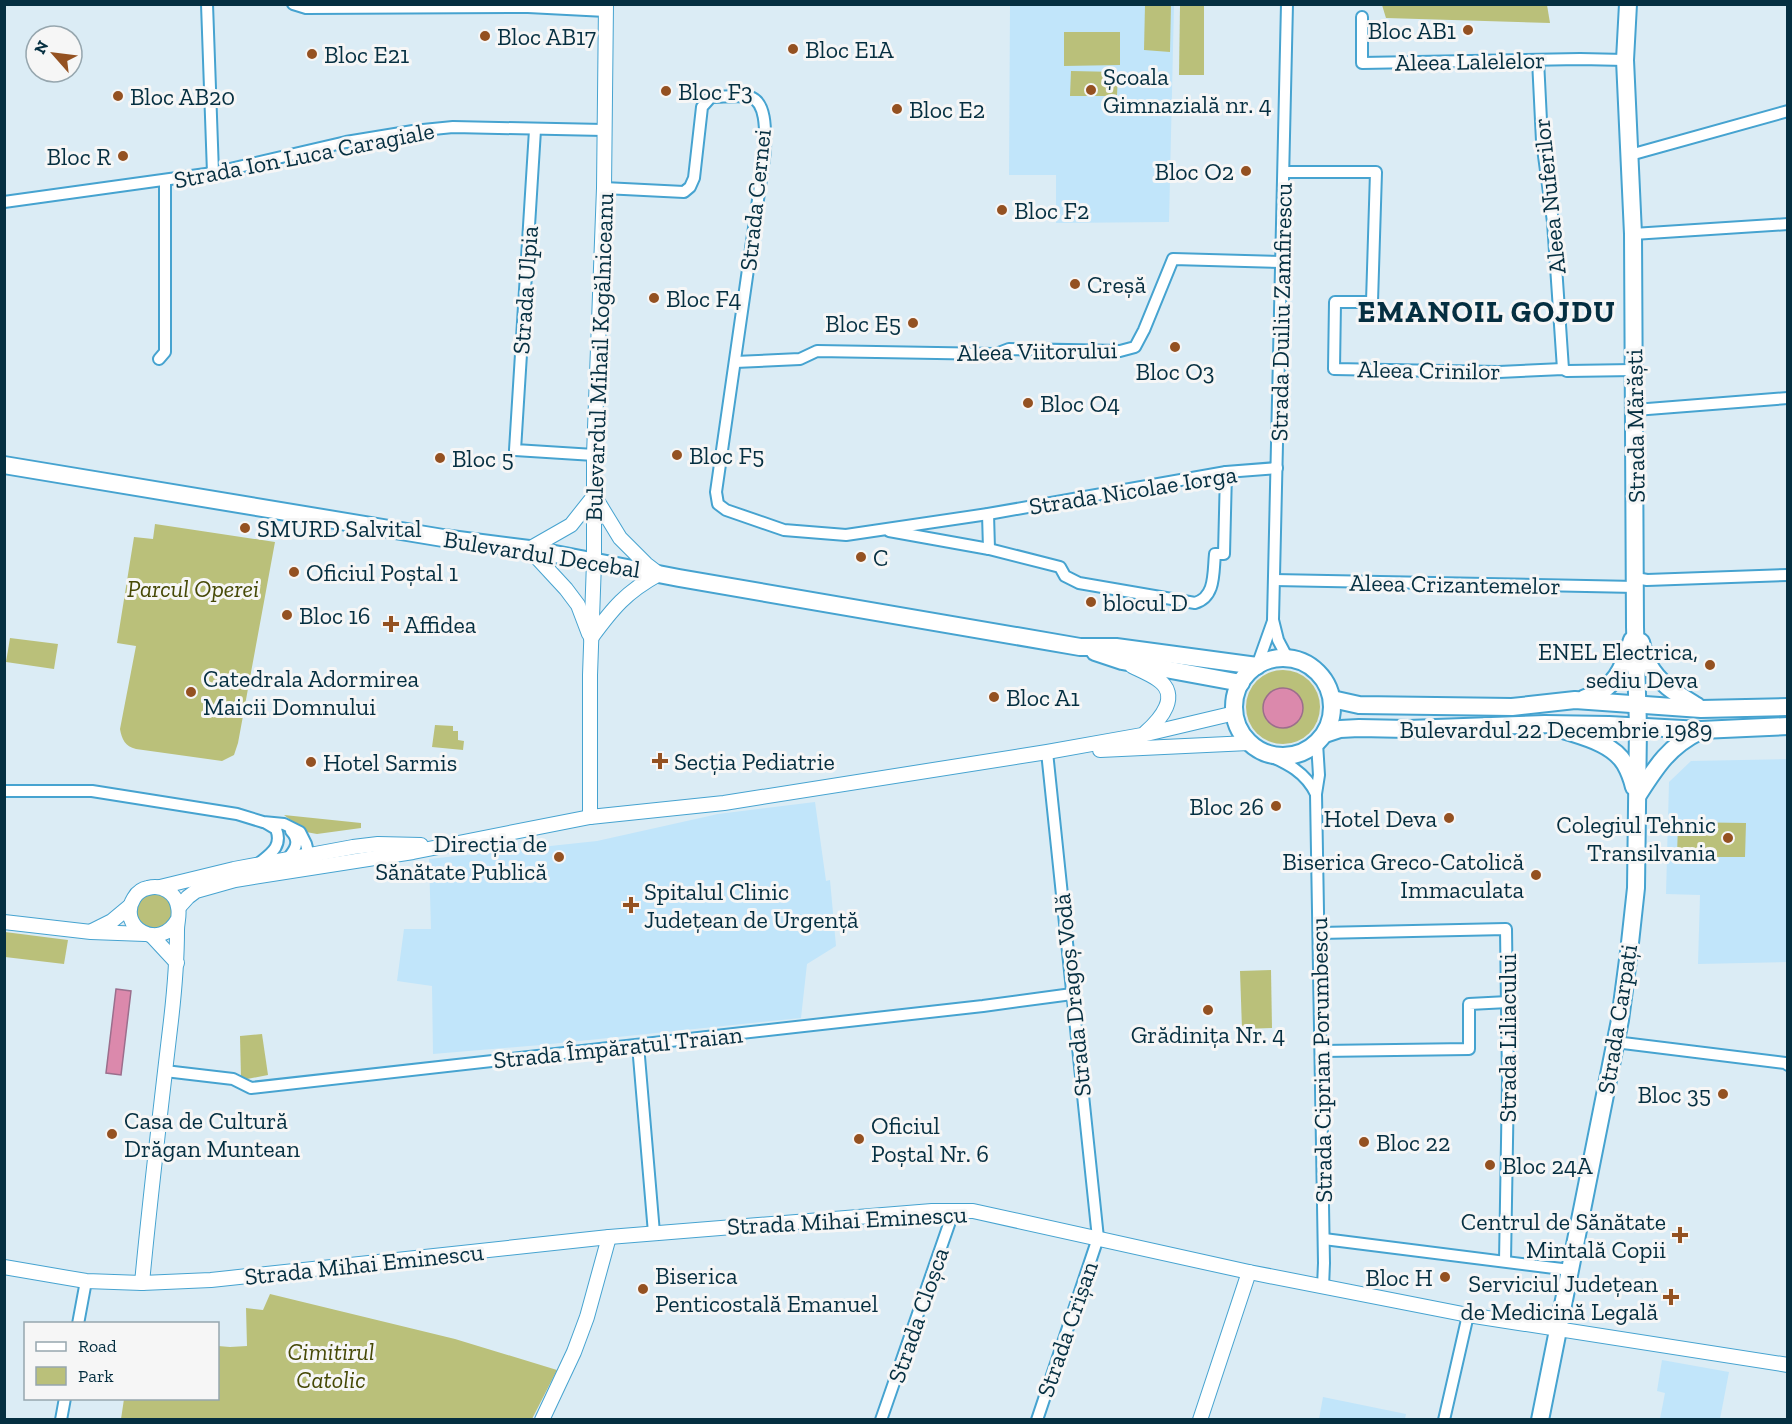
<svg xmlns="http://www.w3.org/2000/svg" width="1792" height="1424" font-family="'Zilla Slab',serif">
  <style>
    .built { fill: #c1e5fa }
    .green { fill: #bac07a }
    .water { fill: #db89ac; stroke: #9b6e8c; stroke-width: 1.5 }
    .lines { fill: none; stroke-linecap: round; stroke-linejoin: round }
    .minor-casing { stroke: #46a3d0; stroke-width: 14 }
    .tertiary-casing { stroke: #46a3d0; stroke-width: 16 }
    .secondary-casing { stroke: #46a3d0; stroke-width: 20 }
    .minor { stroke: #fff; stroke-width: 10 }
    .tertiary { stroke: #fff; stroke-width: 14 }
    .secondary { stroke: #fff; stroke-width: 16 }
    .poi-dot { fill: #945121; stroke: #f6f6f6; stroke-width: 2 }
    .labels { text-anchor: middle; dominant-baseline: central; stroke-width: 6; stroke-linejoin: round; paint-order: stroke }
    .poi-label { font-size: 24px; fill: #052f41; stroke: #f6f6f6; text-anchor: start }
    .street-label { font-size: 24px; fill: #052f41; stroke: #f6f6f6 }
    .park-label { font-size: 24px; font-style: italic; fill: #464906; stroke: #f6f6f6 }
    .district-label { font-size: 30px; font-weight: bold; letter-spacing: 1.5px; fill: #052f41; stroke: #f6f6f6 }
  </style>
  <rect width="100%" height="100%" fill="#dbecf5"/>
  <g class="built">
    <polygon points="1010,5 1174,5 1169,222 1056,223 1056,175 1009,175"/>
    <polygon points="1787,759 1787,962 1698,964 1700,895 1666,894 1669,782 1691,761"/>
    <polygon points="815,802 826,881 830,880 836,946 807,964 801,1018 541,1045 433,1054 432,986 397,981 404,929 431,929 429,859 597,841 718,814"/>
    <polygon points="1662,1360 1729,1372 1720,1419 1660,1419 1665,1393 1657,1391"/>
    <polygon points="1323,1397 1406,1414 1405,1419 1319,1419"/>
  </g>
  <g class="green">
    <polygon points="1145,5 1171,5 1170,52 1144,50"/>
    <polygon points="1180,5 1204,6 1204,75 1179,75"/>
    <polygon points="1382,5 1547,5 1550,23 1386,18"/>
    <polygon points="1064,32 1120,32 1120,65 1064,66"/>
    <polygon points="1071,71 1118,72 1117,96 1070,96"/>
    <path d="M155,524L275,542L238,743L234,755L222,761L136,749C125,746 122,740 120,729L136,646L117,643L134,537L153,539Z"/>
    <polygon points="10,638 58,644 54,669 6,662"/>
    <circle cx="1283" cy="707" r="37"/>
    <polygon points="435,725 453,726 453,731 458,731 458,740 464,741 463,750 432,747"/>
    <polygon points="284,815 361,823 361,828 317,834 306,832"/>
    <polygon points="1678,822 1746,823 1745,857 1677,857"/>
    <path d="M163,893L174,908L171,921L155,930C134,924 130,911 144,894Z"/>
    <polygon points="5,932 68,940 64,964 5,957"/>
    <polygon points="1271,970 1272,1028 1242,1029 1240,971"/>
    <polygon points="262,1034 268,1075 247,1079 241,1077 240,1036"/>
    <polygon points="270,1294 455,1339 557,1370 532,1419 121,1419 124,1399 218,1398 218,1346 230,1347 247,1346 246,1308 263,1310"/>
  </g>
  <g class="water">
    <circle cx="1283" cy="708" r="20"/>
    <polygon points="116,989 131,991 121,1075 106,1073"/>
  </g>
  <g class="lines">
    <defs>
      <g id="minor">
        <polyline points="207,4 213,173"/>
        <polyline points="293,4 306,8 528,7 606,11"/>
        <polyline points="1287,4 1273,620 1278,640 1288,659"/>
        <polyline points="1362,17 1362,63 1580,59 1625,60"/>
        <polyline points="1538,60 1542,141 1553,222 1563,369"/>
        <polyline points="535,130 515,450 594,455"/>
        <polyline points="1630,155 1788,111"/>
        <polyline points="1284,172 1376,172 1372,302 1335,302 1334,369 1499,372 1563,369 1567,371 1634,370"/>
        <path d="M604,188L684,192L690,187L694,178L702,107L711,97C723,97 739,95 750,97C768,102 765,137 765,151L716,492L718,504L726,510L784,530L846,535L988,514L1226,472L1277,468"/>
        <polyline points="4,202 213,173 346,142 413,131 453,127 604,130"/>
        <polyline points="1633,234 1788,224"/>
        <polyline points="159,359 165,352 165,181"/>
        <polyline points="735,362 800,359 817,351 996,354 1009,349 1120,351 1135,347 1144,330 1173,259 1282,262"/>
        <polyline points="1635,410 1788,398"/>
        <polyline points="988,514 989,549"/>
        <path d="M889,531L989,549L1060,567L1065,576L1079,583L1195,603C1216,597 1213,572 1215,554H1224L1226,472"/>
        <polyline points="1636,578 1647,580 1788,575"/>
        <polyline points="1274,580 1636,587"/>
        <polyline points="1257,666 1273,621"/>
        <path d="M1264,753C1286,763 1305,771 1316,794L1324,1263L1323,1287"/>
        <polyline points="4,791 92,791 237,814 263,822 284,824 300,832 306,844 309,856"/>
        <polyline points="1316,794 1319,775 1317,743"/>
        <path d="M286,861C294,851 302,842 291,831"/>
        <path d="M258,864C270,854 283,847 276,829L266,823"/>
        <polyline points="1320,933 1506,929 1508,1082 1505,1261"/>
        <polyline points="1615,1042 1785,1063 1788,1065"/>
        <polyline points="638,1045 654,1233"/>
        <polyline points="1321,1051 1469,1049 1469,1004 1508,1002"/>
        <polyline points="165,1071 233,1079 251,1088 983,1006 1072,994"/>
        <polyline points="1324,1239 1570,1270"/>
        <polyline points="78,1324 86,1281"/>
        <polyline points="61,1420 65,1398"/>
        <polyline points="881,1420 954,1210"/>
        <polyline points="1037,1420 1098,1238 1047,752"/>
        <polyline points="1444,1420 1468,1315"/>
      </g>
      <g id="tertiary">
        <polyline points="589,634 578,605 566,589 529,549 571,525 594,496"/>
        <path d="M591,638C613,608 626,592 659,574L646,564L620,538L595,497"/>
        <path d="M1132,666C1140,670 1150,674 1157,679C1182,695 1160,720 1145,733"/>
        <polyline points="1100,750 1249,743"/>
        <polyline points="590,817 590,675 594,562 594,455 604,188 606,4"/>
        <polyline points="160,887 234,869 353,847 378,844 421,845"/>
        <polyline points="179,907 188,897 196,891 235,880 413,852 590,817 724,803 1047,752 1142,735 1235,713"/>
        <polyline points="4,922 91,932 145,934"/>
        <polyline points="92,931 112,921 130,906"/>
        <polyline points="151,935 177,963"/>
        <polyline points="4,1267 86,1281 142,1283 211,1280 609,1237 932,1211 973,1211 1249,1272 1468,1315 1788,1365"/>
        <path d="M142,1283C150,1198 160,1114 170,1029C174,996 177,963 177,930C177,922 180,914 178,907C176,893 162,884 148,888C142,889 137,893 134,898C116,927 160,953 178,919"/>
        <polyline points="542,1420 574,1352 587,1317 609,1237"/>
        <polyline points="1200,1420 1249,1272"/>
      </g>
      <g id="secondary">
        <polyline points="4,465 443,538 529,549 679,578 1080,647 1116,647 1257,666"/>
        <path d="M1641,642C1643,650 1645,659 1649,665C1660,685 1679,695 1697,706"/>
        <polyline points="1095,652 1122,661 1241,683"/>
        <circle cx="1283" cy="707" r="49"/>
        <path d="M1585,698C1615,691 1624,666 1632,640"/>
        <polyline points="1332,699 1359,705 1512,707 1575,700 1701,709 1788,707"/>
        <path d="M1557,728C1580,736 1612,742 1625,764C1629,771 1632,779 1634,787"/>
        <polyline points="1325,734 1340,729 1359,728 1408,729 1545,724 1609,725 1701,730 1788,726"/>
        <path d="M1638,795C1656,767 1669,746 1700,731"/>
        <polyline points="1540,1420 1620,1020 1629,952 1636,888 1638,727 1635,627 1633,234 1625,60 1628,4"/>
      </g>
    </defs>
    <use href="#minor" class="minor-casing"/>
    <use href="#tertiary" class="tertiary-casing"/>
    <use href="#secondary" class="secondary-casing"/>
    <use href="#minor" class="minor"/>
    <use href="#tertiary" class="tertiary"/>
    <use href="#secondary" class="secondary"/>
  </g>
  <g class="poi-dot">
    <circle cx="1468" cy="30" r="6"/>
    <circle cx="485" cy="36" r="6"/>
    <circle cx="793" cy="49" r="6"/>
    <circle cx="312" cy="54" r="6"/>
    <circle cx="1091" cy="90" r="6"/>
    <circle cx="666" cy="91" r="6"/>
    <circle cx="118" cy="96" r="6"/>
    <circle cx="897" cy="109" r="6"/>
    <circle cx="123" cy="156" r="6"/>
    <circle cx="1246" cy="171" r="6"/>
    <circle cx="1002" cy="210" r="6"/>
    <circle cx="1075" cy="284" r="6"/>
    <circle cx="654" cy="298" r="6"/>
    <circle cx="913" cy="323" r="6"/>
    <circle cx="1175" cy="347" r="6"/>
    <circle cx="1028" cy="403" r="6"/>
    <circle cx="677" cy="455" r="6"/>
    <circle cx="440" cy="458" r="6"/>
    <circle cx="245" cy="528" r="6"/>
    <circle cx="861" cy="557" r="6"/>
    <circle cx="294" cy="572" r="6"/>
    <circle cx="1091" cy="602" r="6"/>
    <circle cx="287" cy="615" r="6"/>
    <path d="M388 615h6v6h6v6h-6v6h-6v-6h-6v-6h6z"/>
    <circle cx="1710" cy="665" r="6"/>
    <circle cx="191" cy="692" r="6"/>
    <circle cx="994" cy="697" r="6"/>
    <path d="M657 752h6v6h6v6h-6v6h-6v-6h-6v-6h6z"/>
    <circle cx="311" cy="762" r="6"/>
    <circle cx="1276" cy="806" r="6"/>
    <circle cx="1449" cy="818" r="6"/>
    <circle cx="1728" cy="838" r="6"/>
    <circle cx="559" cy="857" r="6"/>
    <circle cx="1536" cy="875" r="6"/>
    <path d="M628 896h6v6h6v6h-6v6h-6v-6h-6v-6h6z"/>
    <circle cx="1208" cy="1010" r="6"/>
    <circle cx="1723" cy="1094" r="6"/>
    <circle cx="112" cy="1134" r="6"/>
    <circle cx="859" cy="1139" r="6"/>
    <circle cx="1364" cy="1142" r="6"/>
    <circle cx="1490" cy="1165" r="6"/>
    <path d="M1677 1226h6v6h6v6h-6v6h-6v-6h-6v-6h6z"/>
    <circle cx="1445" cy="1277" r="6"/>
    <circle cx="643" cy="1289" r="6"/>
    <path d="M1668 1288h6v6h6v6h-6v6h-6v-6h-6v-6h6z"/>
  </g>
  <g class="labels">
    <g class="poi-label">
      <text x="1456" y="30" text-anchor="end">Bloc AB1</text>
      <text x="497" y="36">Bloc AB17</text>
      <text x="805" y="49">Bloc E1A</text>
      <text x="324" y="54">Bloc E21</text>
      <text x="1103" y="76">Școala<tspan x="1103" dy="28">Gimnazială nr. 4</tspan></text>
      <text x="678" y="91">Bloc F3</text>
      <text x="130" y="96">Bloc AB20</text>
      <text x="909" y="109">Bloc E2</text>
      <text x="111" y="156" text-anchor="end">Bloc R</text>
      <text x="1234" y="171" text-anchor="end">Bloc O2</text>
      <text x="1014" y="210">Bloc F2</text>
      <text x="1087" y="284">Creșă</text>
      <text x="666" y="298">Bloc F4</text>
      <text x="901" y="323" text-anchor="end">Bloc E5</text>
      <text x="1175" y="371" text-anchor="middle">Bloc O3</text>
      <text x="1040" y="403">Bloc O4</text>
      <text x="689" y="455">Bloc F5</text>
      <text x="452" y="458">Bloc 5</text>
      <text x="257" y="528">SMURD Salvital</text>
      <text x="873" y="557">C</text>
      <text x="306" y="572">Oficiul Poștal 1</text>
      <text x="1103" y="602">blocul D</text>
      <text x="299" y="615">Bloc 16</text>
      <text x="404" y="624">Affidea</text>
      <text x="1698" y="651" text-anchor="end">ENEL Electrica,<tspan x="1698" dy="28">sediu Deva</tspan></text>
      <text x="203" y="678">Catedrala Adormirea<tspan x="203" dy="28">Maicii Domnului</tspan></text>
      <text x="1006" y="697">Bloc A1</text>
      <text x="674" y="761">Secția Pediatrie</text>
      <text x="323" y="762">Hotel Sarmis</text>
      <text x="1264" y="806" text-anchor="end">Bloc 26</text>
      <text x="1437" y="818" text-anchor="end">Hotel Deva</text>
      <text x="1716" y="824" text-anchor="end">Colegiul Tehnic<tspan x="1716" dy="28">Transilvania</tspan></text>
      <text x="547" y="843" text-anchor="end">Direcția de<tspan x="547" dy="28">Sănătate Publică</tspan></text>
      <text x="1524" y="861" text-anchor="end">Biserica Greco-Catolică<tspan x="1524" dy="28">Immaculata</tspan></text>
      <text x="644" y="891">Spitalul Clinic<tspan x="644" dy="28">Județean de Urgență</tspan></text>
      <text x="1208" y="1034" text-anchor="middle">Grădinița Nr. 4</text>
      <text x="1711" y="1094" text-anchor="end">Bloc 35</text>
      <text x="124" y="1120">Casa de Cultură<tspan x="124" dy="28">Drăgan Muntean</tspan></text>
      <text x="871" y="1125">Oficiul<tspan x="871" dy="28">Poștal Nr. 6</tspan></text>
      <text x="1376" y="1142">Bloc 22</text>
      <text x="1502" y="1165">Bloc 24A</text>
      <text x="1666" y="1221" text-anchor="end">Centrul de Sănătate<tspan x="1666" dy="28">Mintală Copii</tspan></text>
      <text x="655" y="1275">Biserica<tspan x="655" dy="28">Penticostală Emanuel</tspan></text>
      <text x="1433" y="1277" text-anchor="end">Bloc H</text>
      <text x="1658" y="1283" text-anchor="end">Serviciul Județean<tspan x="1658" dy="28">de Medicină Legală</tspan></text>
    </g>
    <g class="street-label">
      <text transform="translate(1470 61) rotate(-1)">Aleea Lalelelor</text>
      <text transform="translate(304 155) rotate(-11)">Strada Ion Luca Caragiale</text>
      <text transform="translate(1549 196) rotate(-96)">Aleea Nuferilor</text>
      <text transform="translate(755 200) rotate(-84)">Strada Cernei</text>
      <text transform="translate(525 290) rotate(-86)">Strada Ulpia</text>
      <text transform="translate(1281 312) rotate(-89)">Strada Duiliu Zamfirescu</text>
      <text transform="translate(1037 351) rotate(-1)">Aleea Viitorului</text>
      <text transform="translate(599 357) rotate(-88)">Bulevardul Mihail Kogălniceanu</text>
      <text transform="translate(1429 370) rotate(1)">Aleea Crinilor</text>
      <text transform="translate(1635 426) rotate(-91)">Strada Mărăști</text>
      <text transform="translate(1133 490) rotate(-9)">Strada Nicolae Iorga</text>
      <text transform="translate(542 554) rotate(9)">Bulevardul Decebal</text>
      <text transform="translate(1455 584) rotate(1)">Aleea Crizantemelor</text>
      <text x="1556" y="729">Bulevardul 22 Decembrie 1989</text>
      <text transform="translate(1072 995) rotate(-96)">Strada Dragoș Vodă</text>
      <text transform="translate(1617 1019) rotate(-81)">Strada Carpați</text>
      <text transform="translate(1507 1038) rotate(-90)">Strada Liliacului</text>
      <text transform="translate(618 1047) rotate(-6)">Strada Împăratul Traian</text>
      <text transform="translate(1321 1060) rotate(-91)">Strada Ciprian Porumbescu</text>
      <text transform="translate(847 1220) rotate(-3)">Strada Mihai Eminescu</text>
      <text transform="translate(364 1264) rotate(-6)">Strada Mihai Eminescu</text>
      <text transform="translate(918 1315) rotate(-71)">Strada Cloșca</text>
      <text transform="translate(1067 1329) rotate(-71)">Strada Crișan</text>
    </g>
    <g class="park-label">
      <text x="193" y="588">Parcul Operei</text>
      <text x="331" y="1351">Cimitirul<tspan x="331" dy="28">Catolic</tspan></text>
    </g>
    <g class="district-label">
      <text x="1487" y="312">EMANOIL GOJDU</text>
    </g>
  </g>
  <rect width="1792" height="1424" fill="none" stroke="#052f41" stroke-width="12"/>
  <rect x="24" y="1322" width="195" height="78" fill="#f6f6f6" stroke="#96a6ae" stroke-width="1.5"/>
  <rect x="36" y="1342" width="30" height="9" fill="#ffffff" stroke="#96a6ae" stroke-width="1.5"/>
  <text x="78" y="1352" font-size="18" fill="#052f41">Road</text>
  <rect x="36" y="1367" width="30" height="18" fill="#bac07a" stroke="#96a6ae" stroke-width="1.5"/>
  <text x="78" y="1382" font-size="18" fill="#052f41">Park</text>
  <g transform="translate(54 54) rotate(298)"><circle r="28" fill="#f6f6f6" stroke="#96a6ae" stroke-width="1.5"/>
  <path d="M0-4.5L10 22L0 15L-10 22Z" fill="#945121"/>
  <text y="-9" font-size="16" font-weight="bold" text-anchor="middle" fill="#052f41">N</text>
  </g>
</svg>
